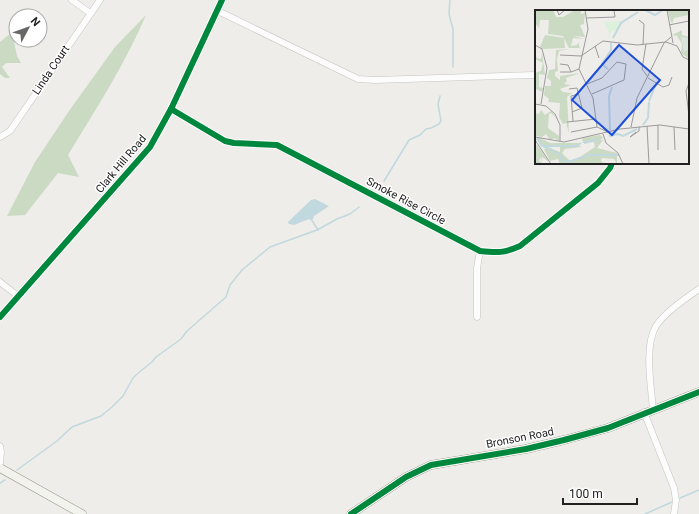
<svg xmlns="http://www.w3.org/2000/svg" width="699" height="514" font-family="Roboto,sans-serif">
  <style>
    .forest { fill: #cbdac2 }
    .water { fill: #c1d8de }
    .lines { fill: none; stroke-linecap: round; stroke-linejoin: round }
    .stream { stroke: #c1d8de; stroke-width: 1.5 }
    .street-casing { stroke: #c4c4c2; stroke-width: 7 }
    .secondary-casing { stroke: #959784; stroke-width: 9 }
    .street { stroke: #fcfcfc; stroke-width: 6 }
    .secondary { stroke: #f3f3ed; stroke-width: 8 }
    .cycleway-casing { stroke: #fff; stroke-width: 8 }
    .cycleway { stroke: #00873e; stroke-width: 6 }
    .labels { text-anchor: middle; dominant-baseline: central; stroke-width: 3; stroke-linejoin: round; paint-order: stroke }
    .street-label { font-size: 11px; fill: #212121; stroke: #fff }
    .inset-river { fill: none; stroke: #c1d8de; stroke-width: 2 }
    .inset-road { fill: none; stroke: #9c9b9a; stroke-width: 1 }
    .view { fill: #1d4ed8; fill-opacity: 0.15; stroke: #1d4ed8; stroke-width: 2 }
    .inset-edge { fill: none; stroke: #212121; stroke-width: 2 }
  </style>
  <rect width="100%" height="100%" fill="#eeedea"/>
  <g class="forest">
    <path d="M146,15C125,64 96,109 68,155L79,177L58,173L25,215L7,216L35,162L69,111L115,47Z"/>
    <polygon points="12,32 17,56 21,63 6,63 2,67 10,78 5,78 0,74 0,42"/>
  </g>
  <polygon class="water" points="315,199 329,206 314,216 313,219 310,220 309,219 294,225 289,224 288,222 311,200"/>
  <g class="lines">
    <g class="stream">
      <polyline points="450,0 449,14 453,29 453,67"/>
      <polyline points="384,181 409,140 420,135 426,129 431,128 439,124 441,121 438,104 440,96"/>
      <polyline points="311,219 318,230"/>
      <polyline points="17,470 57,441 72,427 101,416 112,407 123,396 133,378 137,374 152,362 156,357 181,339 187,331 226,297 230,285 242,270 270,247 317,230 337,219 350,214 359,207"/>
      <polyline points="0,483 5,480"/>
      <polyline points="680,498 699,490"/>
      <polyline points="645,514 672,502"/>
    </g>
    <defs>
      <g id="street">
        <polyline points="72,0 90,13"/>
        <polyline points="218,11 358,79 375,80 536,75"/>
        <path d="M171,109L225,141L234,143L277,145L480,251C498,253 504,253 520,246L598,183L610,168L612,163"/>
        <polyline points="0,137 10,131 100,0"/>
        <polyline points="0,282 18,296"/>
        <polyline points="0,317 150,147 171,109 222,0"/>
        <polyline points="477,317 477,268 480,251"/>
        <path d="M653,409C651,386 644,346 656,326C665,312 686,298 699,289"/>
        <polyline points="644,412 674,488 676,500 674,514"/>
        <polyline points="0,446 1,452 0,463"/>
      </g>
      <g id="secondary">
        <polyline points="0,468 82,514"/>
        <polyline points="351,514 406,477 431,465 526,449 564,440 608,428 699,392"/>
      </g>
    </defs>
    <use href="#street" class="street-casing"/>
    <use href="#secondary" class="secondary-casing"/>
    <use href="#street" class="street"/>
    <use href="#secondary" class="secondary"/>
    <defs>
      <g id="cycleway">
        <path d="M171,109L225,141L234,143L277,145L480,251C498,253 504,253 520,246L598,183L610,168L612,163"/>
        <polyline points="0,317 150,147 171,109 222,0"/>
        <polyline points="351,514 406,477 431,465 526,449 564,440 608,428 699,392"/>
      </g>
    </defs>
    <use href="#cycleway" class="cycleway-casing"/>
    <use href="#cycleway" class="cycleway"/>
  </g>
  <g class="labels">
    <g class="street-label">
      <text transform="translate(51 70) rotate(-56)">Linda Court</text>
      <text transform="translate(121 164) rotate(-50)">Clark Hill Road</text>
      <text transform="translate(406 201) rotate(28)">Smoke Rise Circle</text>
      <text transform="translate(520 438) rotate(-11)">Bronson Road</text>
    </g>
  </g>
  <g transform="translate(535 10)">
    <rect width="154" height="154" fill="#eeedea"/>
    <path d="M0,0H18L21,7H28L40,0H46V4L50,3L49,14L45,15L50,27L38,26L50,29L38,28L36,36L42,35L43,32L45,38H34L28,26L13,24L14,10H5L4,18L0,13ZM132,0H154V5L139,8L137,14ZM147,20V25L154,27V49L146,43L147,34L142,26L137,25ZM10,25L29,28L30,38L7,39L5,37ZM34,39L24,41L22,49L23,61L20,62V66L25,70V66L45,63L31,68L32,71L29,74L36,75L25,79L28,82L37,83L32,87L34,123L31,113L28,114L24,107L25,93L13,92L14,89L9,85L10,76H16V71L12,68L14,60L20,59L21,40ZM7,43L10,65L4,64V77L8,78L7,82L1,79V86L0,63L6,61L8,53L0,49V44L2,48L6,49ZM6,100L10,105L16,101L22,109L16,103L14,104L13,118L24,126V131L19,128L15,130L11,124L7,127L0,126V103L4,104ZM65,125L68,128L65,130H68L62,138L82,143V154L79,149L67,148L66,151L69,154H25L23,149L15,151L9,139L15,138L25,142V136L10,138L1,130L3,127L15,133H44V136L47,137L30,139L27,143L34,150L39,151L60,137L59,132L48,133L47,128ZM0,134L3,136L14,152L7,147V153L6,147L4,151L7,153L0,154Z" fill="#cbdac2"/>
    <path d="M146,27L154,28L153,40L149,42Z" fill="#d9e4dd"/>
    <path d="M87,11V16L76,22L73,31L74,23L69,12Z" fill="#dbf1db"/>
    <path class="inset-river" d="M110,0L120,5L128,0M78,28L86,13L103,2M73,59L67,54L76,40V33M114,91L121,74M108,115L113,108L114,92M75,120L74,86L77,77M74,126L83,124L88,126L102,119M2,128L6,135L24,144L27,150L33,152L54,145H84M49,133L64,129M8,136H42L46,133"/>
    <path class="inset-road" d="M22,0L24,5L30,0M50,0L53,19L44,59L58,88L62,117L73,122M132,0L138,33M52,8L80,7L79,0M104,10L109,14L108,35M134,15L154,11M111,34L107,59L113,67M0,35L7,39L12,58L6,94M60,36L64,48M25,45L46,46M46,46L68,31L102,35L131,32L142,36L148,47L154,50M25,54L33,55L36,62M25,62H36L44,59M113,68L128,77L134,75L137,67M154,73L151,81L154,106M52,74L67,68L82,52L91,54L89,70L57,84M34,79L42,78L47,98L37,102M0,94L11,96L20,104L25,115V132M38,111L36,86L44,84M32,112L61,109M112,116L114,154M96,117L102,88L129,33L136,27M139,117L140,140M36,122L62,117M101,122L95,127L104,121V117M68,124L71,133L83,143L88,154M0,127L29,132L85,119L125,115L154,119M0,130L16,154M123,140V115"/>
    <path class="view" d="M84,35L125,70L77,125L37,90Z"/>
    <rect width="154" height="154" class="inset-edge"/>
  </g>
  <g transform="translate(28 28) rotate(49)"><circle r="19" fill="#ffffff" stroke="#a6a6a6"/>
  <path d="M0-3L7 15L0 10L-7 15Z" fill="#696867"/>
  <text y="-6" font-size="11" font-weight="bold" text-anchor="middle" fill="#212121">N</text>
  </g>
  <path d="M563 498v6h74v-6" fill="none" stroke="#212121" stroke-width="2"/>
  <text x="569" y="498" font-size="12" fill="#212121" stroke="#ffffff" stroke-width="3" paint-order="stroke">100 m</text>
</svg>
